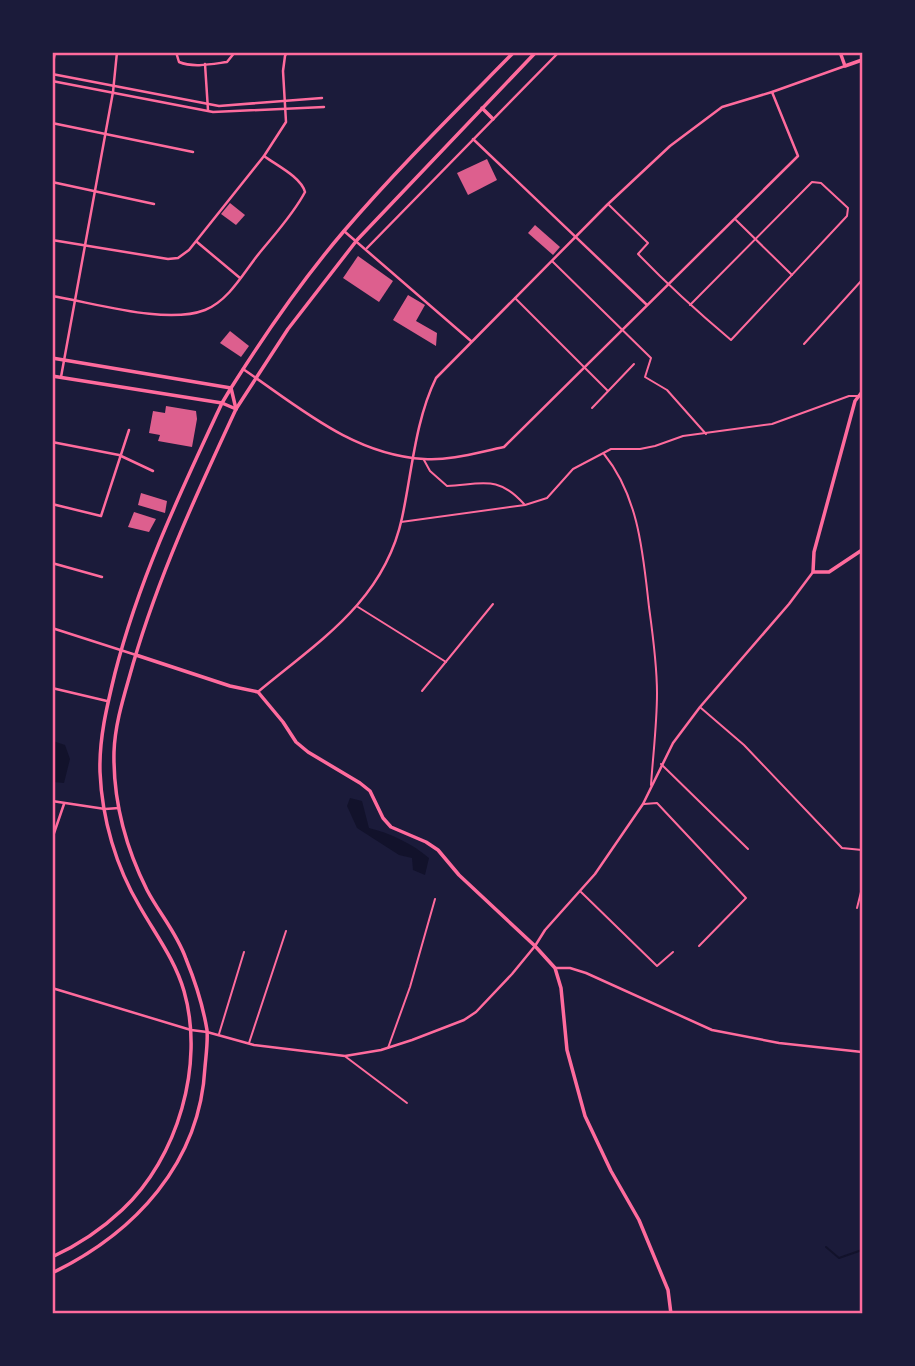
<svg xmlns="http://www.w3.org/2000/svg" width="915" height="1366" font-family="'Titillium Web',sans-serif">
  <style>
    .water { fill: #12122b }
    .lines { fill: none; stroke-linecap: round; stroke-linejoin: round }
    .stream { stroke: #12122b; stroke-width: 2 }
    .building { fill: #dd5f8e }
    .service { stroke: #ff6b9d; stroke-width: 2 }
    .minor { stroke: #ff6b9d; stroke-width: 2.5 }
    .tertiary { stroke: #ff6b9d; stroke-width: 3.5 }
    .secondary { stroke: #ff6b9d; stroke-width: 3.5 }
    .neatline { fill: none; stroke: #ff6b9d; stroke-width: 2.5 }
  </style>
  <rect width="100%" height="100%" fill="#1b1b3a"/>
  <g class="water">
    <polygon points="53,741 65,745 70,759 64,783 53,782"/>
    <path d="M350,798L362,801L369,828C390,833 413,844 429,858L425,875L413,870L412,858L399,855L357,828L347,806Z"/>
  </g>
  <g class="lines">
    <polyline class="stream" points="826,1247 839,1258 862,1250"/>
  </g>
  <g class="building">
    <polygon points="487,159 497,180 468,195 457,173"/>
    <polygon points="230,203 245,215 236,225 221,214"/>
    <polygon points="535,225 560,247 553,255 528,233"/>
    <polygon points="358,256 393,281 379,302 343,278"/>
    <polygon points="408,295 425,305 416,321 437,333 436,346 393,320"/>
    <polygon points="230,331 249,346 241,357 220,343"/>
    <polygon points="166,406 196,411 197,419 192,447 158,441 160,435 149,433 153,411 165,413"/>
    <polygon points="141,493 167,501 165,513 138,505"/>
    <polygon points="134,512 156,519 149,532 128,527"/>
  </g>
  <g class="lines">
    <g class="service">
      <path d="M609,205L648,243L638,254C668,285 699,313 731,340L847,216L848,208L821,183L812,182L690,305"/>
      <polyline points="736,220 792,275"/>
      <polyline points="552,261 651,358 645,377 667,390 706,434"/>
      <polyline points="515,298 608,391"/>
      <polyline points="804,344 862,280"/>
      <polyline points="592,408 634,364"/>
      <path d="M604,454C639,497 643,554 649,607C653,636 657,664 657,693C657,724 653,755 651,785"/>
      <path d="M424,460L430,471L447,486C483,484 498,475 524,504"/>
      <polyline points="401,522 525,505 547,498 573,469 611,449 640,449 655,446 683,436 772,424 849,396 859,396"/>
      <polyline points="358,607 446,662"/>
      <polyline points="422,691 493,604"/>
      <polyline points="701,708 744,745 842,848 862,850"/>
      <polyline points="661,764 748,849"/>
      <polyline points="644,804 657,803 746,898 699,946"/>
      <polyline points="581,892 657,966 673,952"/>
      <polyline points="857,908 862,888"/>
      <polyline points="219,1034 244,952"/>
      <polyline points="249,1043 286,931"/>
      <polyline points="388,1048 410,987 435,899"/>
      <polyline points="346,1057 407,1103"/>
    </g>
    <g class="minor">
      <path d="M176,52L179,62C193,68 212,64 227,62L235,52"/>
      <polyline points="205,64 208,110"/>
      <polyline points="52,69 55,52"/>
      <polyline points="52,74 219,106 322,98"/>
      <polyline points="52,81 213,112 324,107"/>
      <polyline points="52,123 193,152"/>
      <polyline points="473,139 647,305"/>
      <polyline points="52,182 154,204"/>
      <polyline points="344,231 471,341"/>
      <polyline points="52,240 168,259 178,258 189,250 264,156 286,122 283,71 285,56 287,52"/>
      <polyline points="197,242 240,278"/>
      <polyline points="367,248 559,52"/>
      <path d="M52,296C95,303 166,325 205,310C228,301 243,274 257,256C273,236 293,215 305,192C301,177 276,165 264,156"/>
      <path d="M243,369C299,407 353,455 424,459C450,461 479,452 504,447L798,156L772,92"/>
      <polyline points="61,377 113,92 117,52"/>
      <polyline points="52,442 119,455 153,471"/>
      <polyline points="52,504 101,516 129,430"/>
      <polyline points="52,563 102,577"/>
      <polyline points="52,628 136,655"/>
      <polyline points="52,688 107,701"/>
      <path d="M259,691C319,641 384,601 402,518C412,472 415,421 436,378L608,204L670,146L722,107L772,92L845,66"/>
      <polyline points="52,801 105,809 119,808"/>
      <polyline points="52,839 64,804"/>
      <polyline points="555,968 570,968 586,973 712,1030 779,1043 862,1052"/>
      <polyline points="52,988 191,1030 207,1032 254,1045 345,1056 381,1050 412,1040 464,1020 476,1012 512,974 535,946 545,930 595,874 643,804 673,743 700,707 789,604 813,572"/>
    </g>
    <g class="tertiary">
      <polyline points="840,52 845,66 862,60"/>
      <polyline points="862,392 855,401 814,552 813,572 829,572 862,550"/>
      <polyline points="136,655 230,686 258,692 283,722 296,742 308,752 360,783 370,791 383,818 391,827 426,842 438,850 459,875 535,946 555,968 561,988 567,1050 585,1116 611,1171 639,1220 668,1290 671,1314"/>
      <path d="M52,1257C78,1245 102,1229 122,1210C178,1158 205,1064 184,991C175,960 156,935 140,907C116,867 102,819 100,772C99,738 107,706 115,673C139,579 181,491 222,403L231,388"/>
      <path d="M52,1273C135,1233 200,1163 205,1067C206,1055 208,1042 207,1030C203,1006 195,981 186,959C177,933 159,913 147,890C125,846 113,801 114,752C115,722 125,693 133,664C159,575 197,493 236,409"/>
    </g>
    <g class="secondary">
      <polyline points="482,108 493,119"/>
      <polyline points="52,358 231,388"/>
      <polyline points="52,376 222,403 236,409"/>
      <path d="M231,388C265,334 302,280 344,231C397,169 456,111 514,52"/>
      <polyline points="231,388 236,409"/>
      <polyline points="236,409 288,329 357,240 536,52"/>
    </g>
  </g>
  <rect width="915" height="1366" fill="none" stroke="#1b1b3a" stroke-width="108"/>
  <rect x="54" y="54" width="807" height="1258" class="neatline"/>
</svg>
